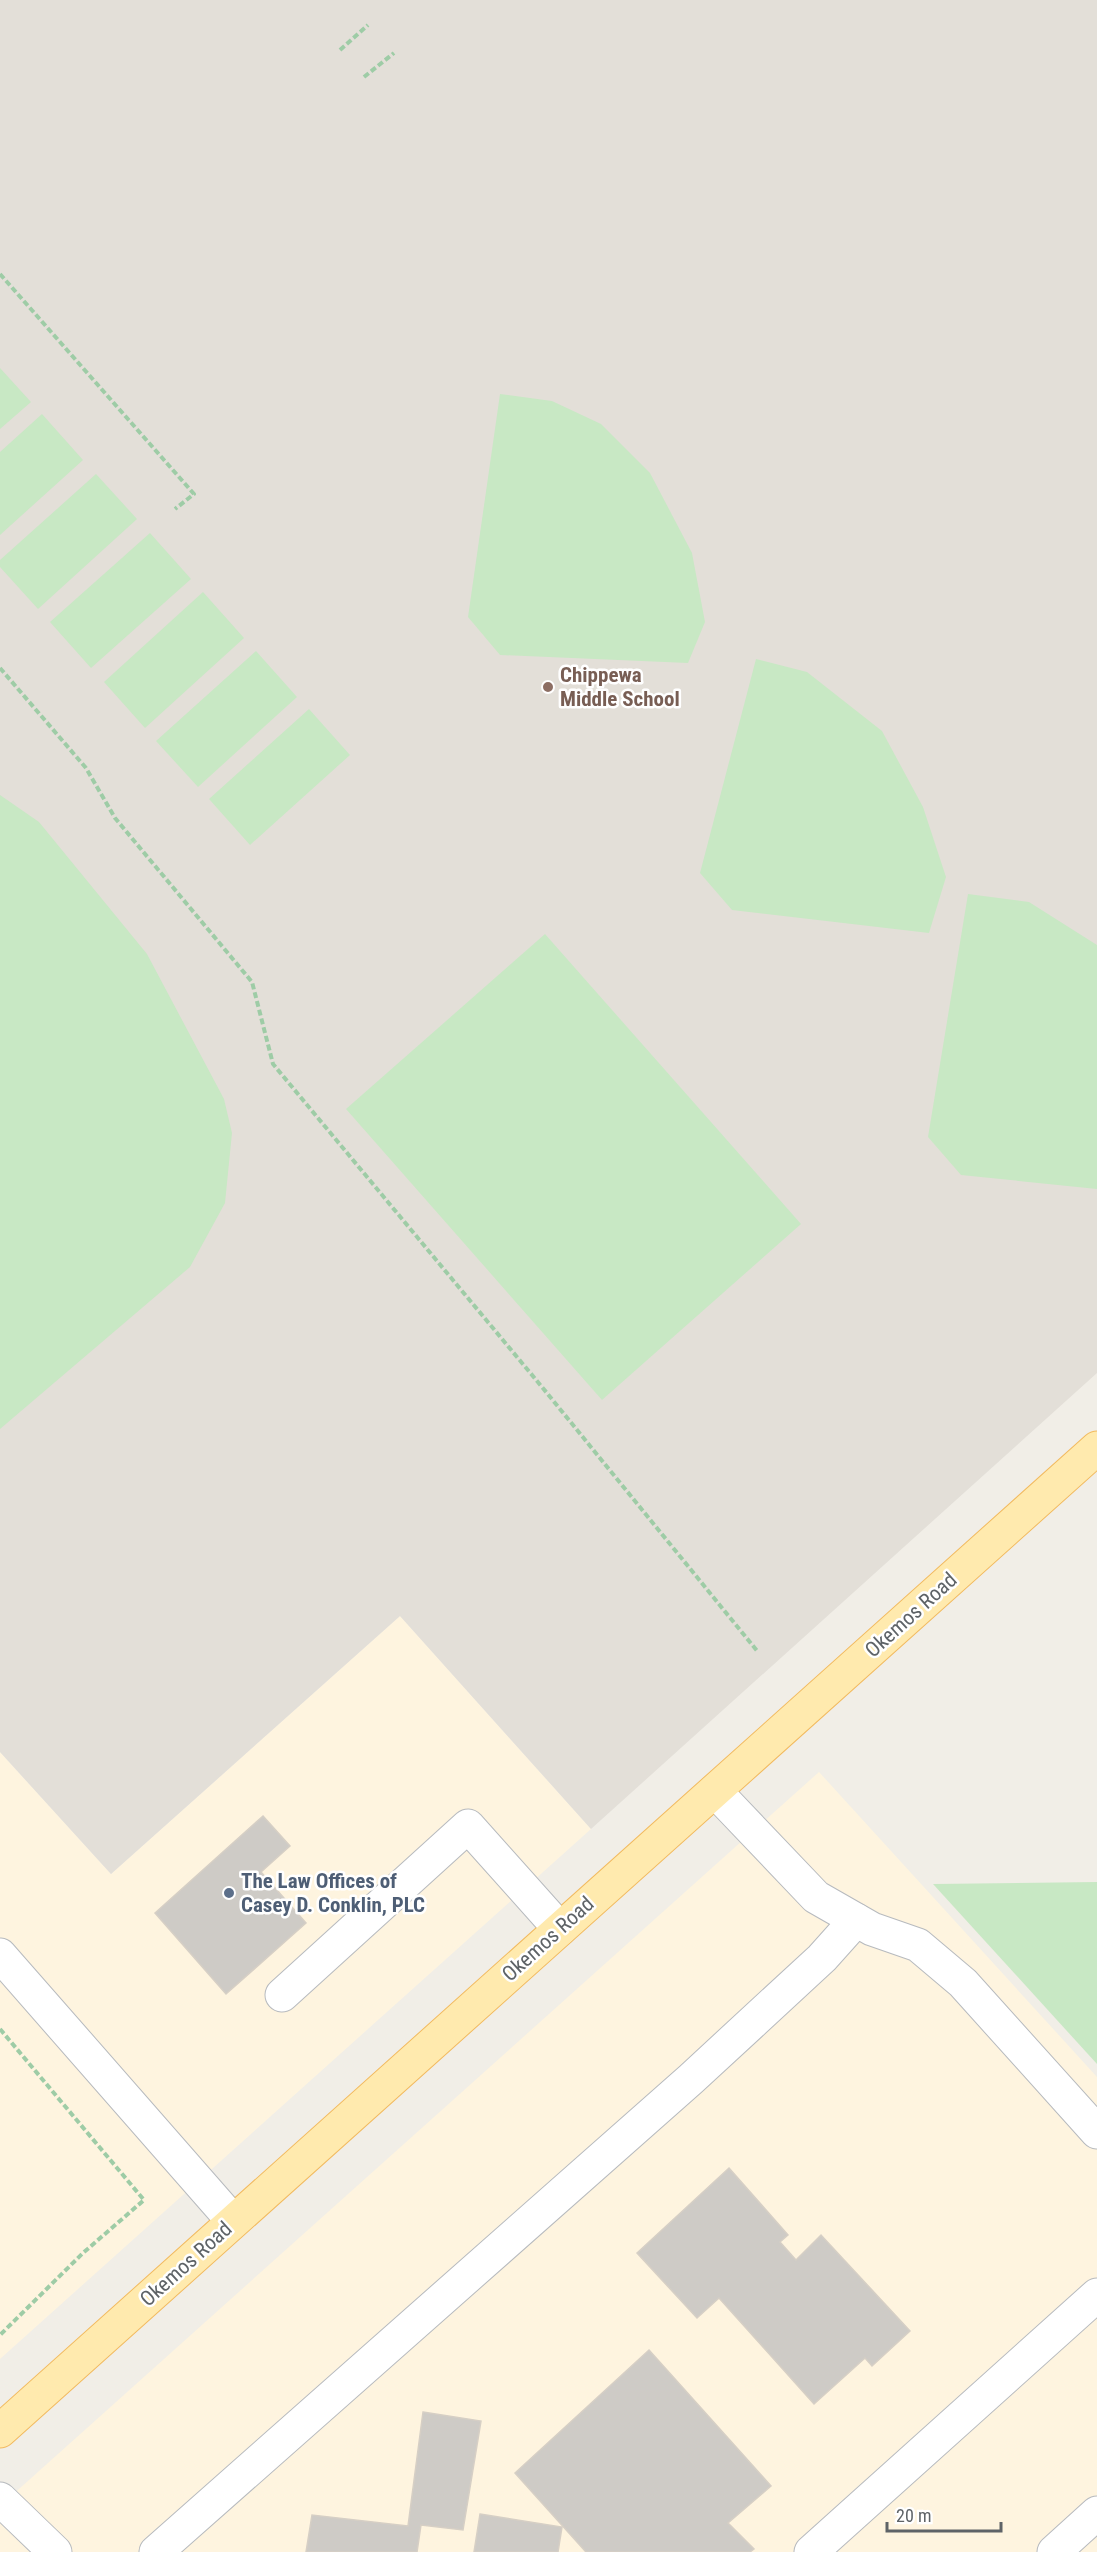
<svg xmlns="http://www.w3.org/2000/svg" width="1097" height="2552" font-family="'Roboto Condensed',sans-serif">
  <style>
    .commercial { fill: #fef4df }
    .education { fill: #e3dfd8 }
    .green { fill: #c8e8c4 }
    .building { fill: #cecbc6; stroke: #d6cfc5; stroke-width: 1.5 }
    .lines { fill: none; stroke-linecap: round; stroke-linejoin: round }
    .minor-casing { stroke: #b7babe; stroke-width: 35 }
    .major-casing { stroke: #f2ba5f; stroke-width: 35 }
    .path { stroke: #9ecca6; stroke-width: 4; stroke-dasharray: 6 3; stroke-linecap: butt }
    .minor { stroke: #fff; stroke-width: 33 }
    .major { stroke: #ffeaae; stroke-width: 33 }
    .education-dot { fill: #8d6e63; stroke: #fff; stroke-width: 2 }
    .service-dot { fill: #5c6f8a; stroke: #fff; stroke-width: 2 }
    .labels { text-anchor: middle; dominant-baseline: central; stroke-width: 5; stroke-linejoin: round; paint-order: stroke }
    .education-label { font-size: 21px; font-weight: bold; fill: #785e54; stroke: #fff; text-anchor: start }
    .street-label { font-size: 21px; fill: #5e6367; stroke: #fff }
    .service-label { font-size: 21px; font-weight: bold; fill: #4e5e75; stroke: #fff; text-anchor: start }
  </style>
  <rect width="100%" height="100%" fill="#f1eee7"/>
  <g class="commercial">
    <polygon points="400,1616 591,1829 0,2359 0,1752 111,1874"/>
    <polygon points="819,1772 1097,2077 1097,2552 0,2552 0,2506"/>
  </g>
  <polygon class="education" points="0,0 1097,0 1097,1373 591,1829 400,1616 111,1874 0,1752"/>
  <g class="green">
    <polygon points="0,368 31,402 0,429"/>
    <polygon points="500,394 552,401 601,424 650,473 692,553 705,622 688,663 500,655 468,617"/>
    <polygon points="42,414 83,460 0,535 0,452"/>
    <polygon points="96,474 137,519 38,609 0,567 0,560"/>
    <polygon points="150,533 191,579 91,668 50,622"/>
    <polygon points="203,592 244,638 145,728 104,682"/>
    <polygon points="256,651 297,697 198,787 156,741"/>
    <polygon points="756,659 807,672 882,731 923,807 946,877 929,933 732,910 700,873"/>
    <polygon points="309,709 350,755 250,845 209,799"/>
    <polygon points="0,795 39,822 147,954 224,1099 232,1133 225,1203 190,1267 0,1429"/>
    <polygon points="968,894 1029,902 1097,945 1097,1189 961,1175 928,1137"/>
    <polygon points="545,934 801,1224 602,1400 346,1109"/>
    <polygon points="1097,1882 1097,2064 933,1884"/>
  </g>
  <g class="building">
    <polygon points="263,1816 290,1846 261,1872 306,1923 226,1994 155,1913"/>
    <polygon points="729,2168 788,2235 780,2242 796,2260 821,2235 910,2331 872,2366 865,2358 814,2404 719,2298 697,2318 637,2253"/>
    <polygon points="649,2350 771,2486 728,2523 754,2549 750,2552 586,2552 515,2473"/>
    <polygon points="423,2412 481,2421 463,2530 421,2525 417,2552 306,2552 312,2515 408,2526"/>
    <polygon points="480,2514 562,2527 558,2552 474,2552"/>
  </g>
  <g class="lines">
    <defs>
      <g id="minor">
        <polyline points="715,1791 816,1897 872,1929 918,1945 963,1983 1097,2132"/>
        <polyline points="0,1955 233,2221"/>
        <polyline points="282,1995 468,1826 560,1929"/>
        <polyline points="0,2499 55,2552"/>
        <polyline points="156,2552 691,2079 822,1958 856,1920"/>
        <polyline points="811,2552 1097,2295"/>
        <polyline points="1054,2552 1097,2513"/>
      </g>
      <polyline id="major" points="0,2431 1097,1448"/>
    </defs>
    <use href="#minor" class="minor-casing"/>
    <use href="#major" class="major-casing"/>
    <g class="path">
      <polyline points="340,50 368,25"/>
      <polyline points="364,77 394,53"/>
      <polyline points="0,274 194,494 175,509"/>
      <polyline points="0,668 86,768 115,818 252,982 273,1064 542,1387 758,1652"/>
      <polyline points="0,2029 144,2200 83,2253 0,2335"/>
    </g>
    <use href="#minor" class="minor"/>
    <use href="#major" class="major"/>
  </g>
  <circle class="education-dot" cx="548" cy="687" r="6"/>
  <circle class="service-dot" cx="229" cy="1893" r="6"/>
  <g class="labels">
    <g class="education-label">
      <text x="560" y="675">Chippewa<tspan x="560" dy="24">Middle School</tspan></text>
    </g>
    <g class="street-label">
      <text transform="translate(911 1615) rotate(-42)">Okemos Road</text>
      <text transform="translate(548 1939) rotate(-42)">Okemos Road</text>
      <text transform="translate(186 2264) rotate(-42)">Okemos Road</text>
    </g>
    <g class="service-label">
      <text x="241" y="1881">The Law Offices of<tspan x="241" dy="24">Casey D. Conklin, PLC</tspan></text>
    </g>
  </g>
  <path d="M887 2522v9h114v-9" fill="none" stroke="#5e6367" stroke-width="3"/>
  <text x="896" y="2522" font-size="18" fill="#5e6367" stroke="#ffffff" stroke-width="4.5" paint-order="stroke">20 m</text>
</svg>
